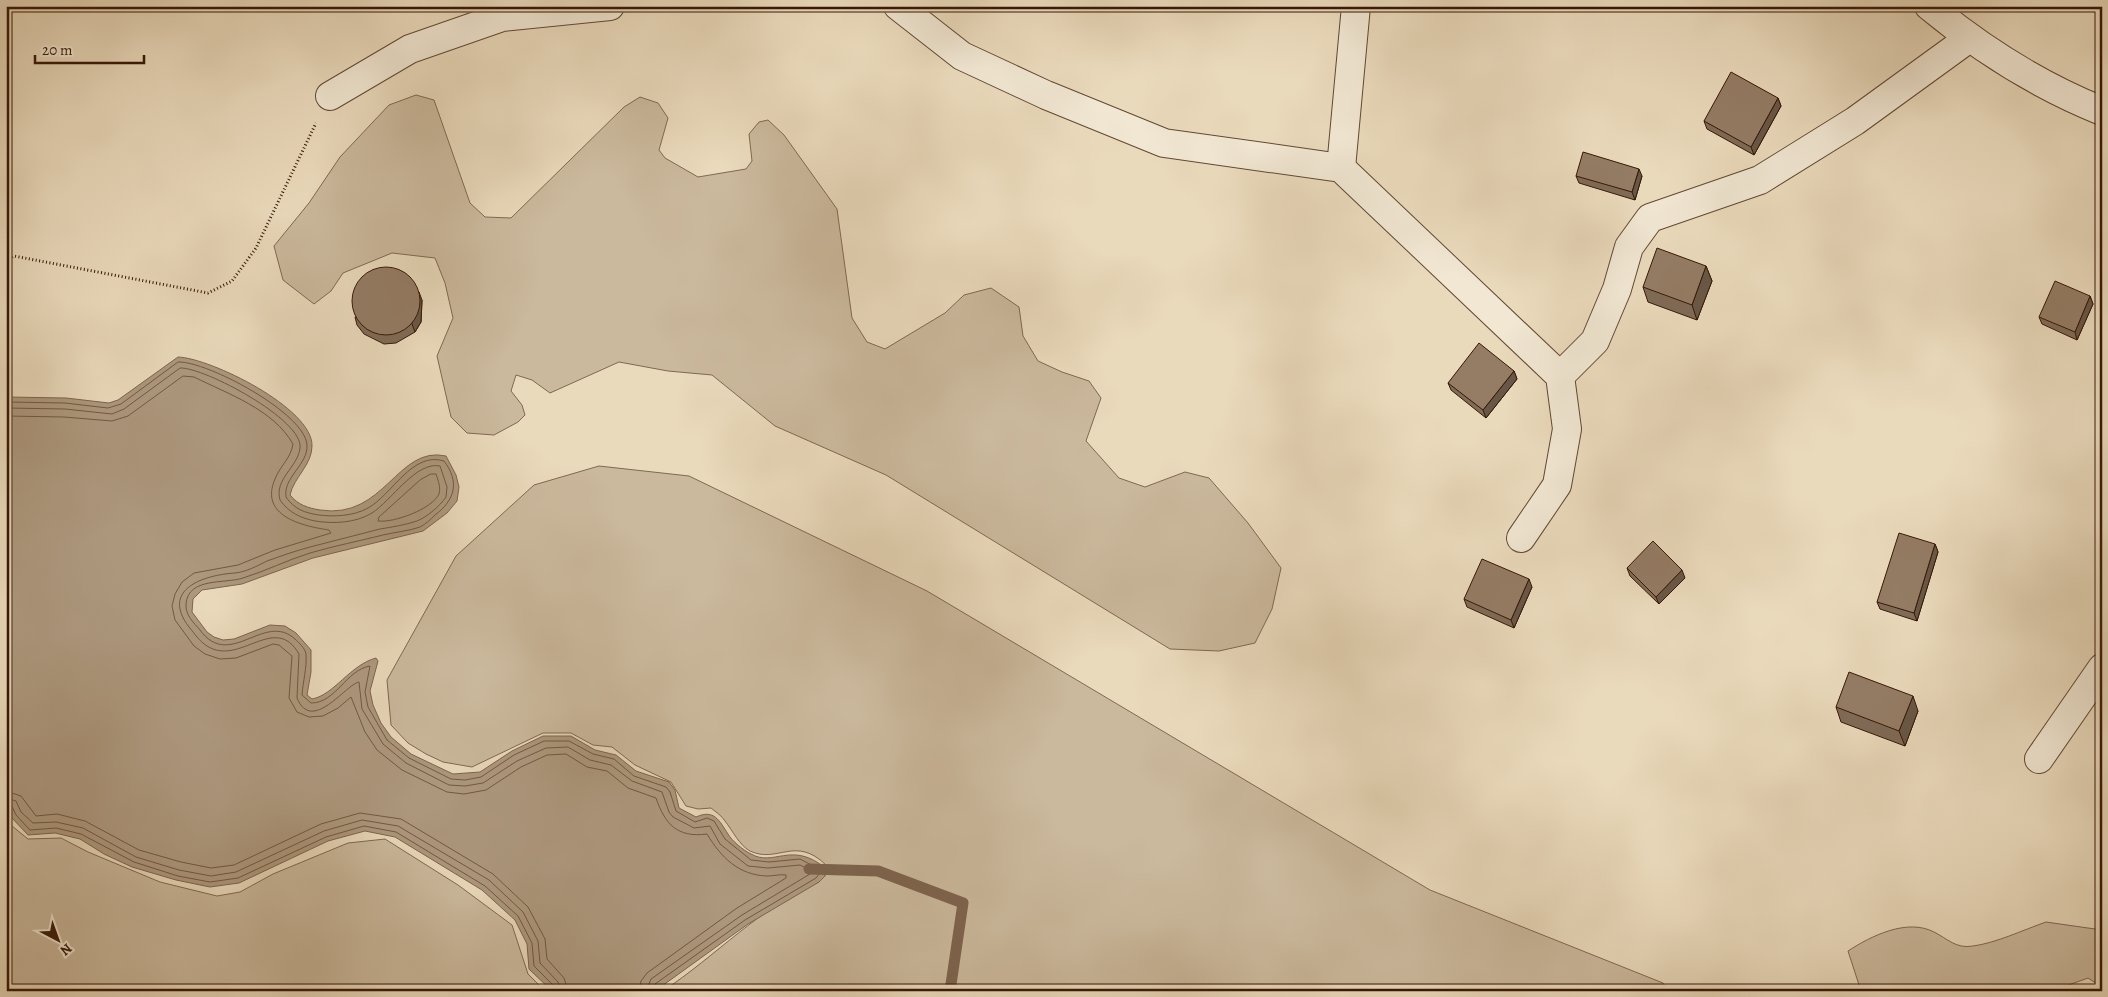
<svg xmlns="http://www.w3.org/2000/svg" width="2108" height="997" font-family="Alegreya,serif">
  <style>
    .green { fill: #cbb99d; stroke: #806852 }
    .water { fill: #ad987e; stroke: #7d644e }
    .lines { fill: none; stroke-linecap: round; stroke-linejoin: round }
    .shore { stroke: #725842; stroke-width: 1 }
    .stream { stroke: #7d644e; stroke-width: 11 }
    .minor-casing { stroke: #634834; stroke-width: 30 }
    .path { stroke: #361706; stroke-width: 3; stroke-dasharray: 1 2.5; stroke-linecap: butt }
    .minor { stroke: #f1e7d3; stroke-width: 28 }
    .wall { fill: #7f6b57; stroke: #361706 }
    .shaded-wall { fill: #685747; stroke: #361706 }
    .building { fill: #947c65; stroke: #361706 }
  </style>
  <rect width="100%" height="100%" fill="#eadabc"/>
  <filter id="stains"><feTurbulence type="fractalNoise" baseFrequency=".004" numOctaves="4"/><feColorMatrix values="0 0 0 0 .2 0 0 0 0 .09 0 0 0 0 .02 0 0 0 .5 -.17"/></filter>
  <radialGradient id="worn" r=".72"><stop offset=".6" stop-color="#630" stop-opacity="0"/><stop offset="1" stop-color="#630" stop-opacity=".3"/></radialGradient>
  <g class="green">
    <polygon points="416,95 434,100 470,203 485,217 511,218 624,107 640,97 658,103 668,118 659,150 665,158 698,177 746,169 752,161 749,134 759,122 768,120 784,135 837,209 852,318 867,342 885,349 945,313 964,295 991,288 1019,307 1023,336 1038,361 1062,372 1089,381 1101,398 1086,441 1119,478 1145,487 1185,472 1209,478 1248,523 1281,568 1272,609 1255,643 1219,651 1170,649 886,475 775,426 712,375 668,371 619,362 550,393 532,380 516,375 511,391 522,405 525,415 518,422 494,435 467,433 451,417 437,356 453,318 445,283 435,258 392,253 343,273 331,291 314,304 283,280 274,246 309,203 340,157 389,105"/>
    <path d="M599,466L689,476L927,591L1430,890L1663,983L1668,991H663C716,956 760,907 819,882L825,876L826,865C795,835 778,864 750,851C739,845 733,831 725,821C722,816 716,812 711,808L698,809L686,806L671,782L635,765L612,747L593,745L571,733H543L472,767L443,762L426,754L408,743L391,725L387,680L456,556L534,485Z"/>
    <polygon points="6,814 12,826 28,839 61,838 88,852 160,882 217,896 240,892 273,874 348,843 385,839 458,885 512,925 528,974 545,991 6,991"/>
    <path d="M2046,922L2102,930V987L2088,978L2052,991H1861L1848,951C1871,936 1907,918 1934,932C1948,939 1956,949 1973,946C1996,943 2023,930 2046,922Z"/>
  </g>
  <path class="water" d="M178,357C210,358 313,408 312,446C312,465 294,477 290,495C298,505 308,508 320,510C385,520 397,445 446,456L456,475L459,487L457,501L447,513L423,531L313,558L242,584L202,590L193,599L192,612L207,632L214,637L223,640L234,639L270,625L285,626L296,633L311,650V672L307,695L312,699C334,695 350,665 376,658L378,661L370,691L373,705L381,723L391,737L411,754L453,774L480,772L512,751L543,736H571L595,750L616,755L636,771L669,782L675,790L679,808L696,817C714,809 719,820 728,834C732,841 743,850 751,854C774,867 791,841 824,867L825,876L819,882L748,924L655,991H552L529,969L527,944L515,920L482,890L395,837L365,831L328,841L239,883L210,887L176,880L132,867L104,854L80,839L55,833L28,835L11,817L6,803V397L66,398L109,403L118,400Z"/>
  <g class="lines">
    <g class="shore">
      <path d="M6,402L65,403L108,408L121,404L178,362C207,361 305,413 307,445C308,465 283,477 286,497C294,509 305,513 319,515C334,517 354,516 368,508C392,495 412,451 444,461C460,482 455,500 435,515C431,519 426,524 420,527C409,531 395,532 383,535C359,541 334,546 310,553C287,560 266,571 243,578C225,584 188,577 186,604C185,615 194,623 200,630C230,671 264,611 295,639C299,643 305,648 306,654C307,668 303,681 302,695L311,703C336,703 346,670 370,666L365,692L368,707L387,740L409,758L451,779L465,780L481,777L514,755L544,741H569L593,754L614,759L634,776L666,787L670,792L676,811L695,822L707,818L714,821L725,839L751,860L769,862L800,859L819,869V874L816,878L745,920L655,984L653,991"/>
      <path d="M6,408L65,409L112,414L124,409L180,368C204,367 304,420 300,448C298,467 274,479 280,500C289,513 301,518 315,521C333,524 356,523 372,513C391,501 416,461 440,466L447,487L446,497C440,506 427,517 417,521C405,525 392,527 380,529C357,535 333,541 310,547C295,551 281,556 267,561C257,566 246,572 235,573C204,575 160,589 189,627C195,634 199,641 207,646C240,667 275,612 299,654L297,698C312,734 345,685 359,682L362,709L383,744L406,763L449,785L465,786L483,783L517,761L546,748L568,747L590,760L611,765L632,781L662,792L669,812L673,817L694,828L710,826L720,844L748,866L768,868L800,865L810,870V874L742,915L651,979L646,991"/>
      <path d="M6,416L64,417L112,421L128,416L183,376L194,377C228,394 273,409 293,444C291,458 280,466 275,479C259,516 302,526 329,530L331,533L275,550L238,565L194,573L182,582L175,594L172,606L175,620L194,646L205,654L220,659L236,658L273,644L279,645L292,656L289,698L297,712L309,717L323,716L338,708L351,697L365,732L377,750L402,770L447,792L464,794L486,790L521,767L547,755L566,754L587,767L607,771L628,788L656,798C665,824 677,838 707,834C721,857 738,875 767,876C774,876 780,874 786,875V878L737,908L647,973L641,981L639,991"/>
      <path d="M431,474H436C438,480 441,488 439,494C432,509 394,523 378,521L379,517L420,480Z"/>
      <polyline points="6,791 21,796 36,816 57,814 85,821 139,850 181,862 211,868 234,865 321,824 360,813 401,819 493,874 528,907 545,939 547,959 564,978 568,991"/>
      <polyline points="6,798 16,801 21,812 33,823 56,822 83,828 136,857 179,870 211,876 236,872 324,831 362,820 398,826 489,880 523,912 538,941 540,963 558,982 561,991"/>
      <polyline points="6,805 12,806 16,815 30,830 56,828 81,834 134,862 178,876 210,882 238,878 326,837 364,826 396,832 485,886 518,916 532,943 534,966 553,985 554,991"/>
    </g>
    <polyline class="stream" points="809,869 878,871 963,903 950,991"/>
    <defs>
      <g id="minor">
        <polyline points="898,6 962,56 1046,95 1164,143 1341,168 1560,376 1567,429 1557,485 1521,538"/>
        <path d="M1929,6C1981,49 2040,86 2102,111"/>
        <polyline points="330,96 410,49 502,17 610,6"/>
        <polyline points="1341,168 1356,6"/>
        <polyline points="1560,376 1595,341 1617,289 1629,247 1650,218 1760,180 1855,121 1968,39"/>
        <polyline points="2039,759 2102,668"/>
      </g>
    </defs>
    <use href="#minor" class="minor-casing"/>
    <polyline class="path" points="6,261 14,256 208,293 232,281 256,248 316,123"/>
    <use href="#minor" class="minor"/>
  </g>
  <g class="wall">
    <polygon points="1778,98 1781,106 1754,155 1707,129 1704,121"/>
    <polygon points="1576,176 1642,176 1635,200 1579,183"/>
    <polygon points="1706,266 1712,281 1697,320 1648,302 1643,287"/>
    <polygon points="2090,296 2093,304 2077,340 2042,324 2039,317"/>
    <polygon points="422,300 421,322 415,332 396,343 384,344 364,334 357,325 355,317"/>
    <polygon points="1514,371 1517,379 1486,418 1451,390 1448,383"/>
    <polygon points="1935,544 1938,552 1917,621 1880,609 1877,602"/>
    <polygon points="1627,568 1685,578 1659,604 1630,576"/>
    <polygon points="1532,587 1514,628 1467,607 1464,599"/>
    <polygon points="1836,707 1918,711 1905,746 1841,722"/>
  </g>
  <g class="shaded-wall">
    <polygon points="1778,98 1781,106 1754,155 1751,147"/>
    <polygon points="1639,169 1642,176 1635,200 1632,192"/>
    <polygon points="1706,266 1712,281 1697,320 1692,305"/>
    <polygon points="419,292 422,300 421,322 415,332 412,324"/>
    <polygon points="2090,296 2093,304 2077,340 2075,332"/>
    <polygon points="1514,371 1517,379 1486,418 1483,410"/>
    <polygon points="1935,544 1938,552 1917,621 1914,613"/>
    <polygon points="1682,570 1685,578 1659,604 1656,597"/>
    <polygon points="1529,579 1532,587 1514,628 1511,620"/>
    <polygon points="1913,696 1918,711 1905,746 1899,731"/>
  </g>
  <g class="building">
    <polygon points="1731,72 1778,98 1751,147 1704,121"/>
    <polygon points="1583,152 1639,169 1632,192 1576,176"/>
    <polygon points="1657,248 1706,266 1692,305 1643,287"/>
    <circle cx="386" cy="301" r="34"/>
    <polygon points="2055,281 2090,296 2075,332 2039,317"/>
    <polygon points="1479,343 1514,371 1483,410 1448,383"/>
    <polygon points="1899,533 1935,544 1914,613 1877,602"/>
    <polygon points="1653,541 1682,570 1656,597 1627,568"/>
    <polygon points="1482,559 1529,579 1511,620 1464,599"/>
    <polygon points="1849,672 1913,696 1899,731 1836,707"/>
  </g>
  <rect width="2108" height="997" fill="none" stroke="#eadabc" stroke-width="25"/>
  <rect x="8" y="8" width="2093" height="982" fill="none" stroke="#361706" stroke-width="2.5"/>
  <rect x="12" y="12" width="2083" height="972" fill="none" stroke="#361706"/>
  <g transform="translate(58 940) rotate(139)" stroke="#f1e7d3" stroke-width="4" paint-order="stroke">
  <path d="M0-4L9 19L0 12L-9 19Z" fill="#361706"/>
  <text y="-8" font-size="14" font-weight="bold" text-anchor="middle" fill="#361706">N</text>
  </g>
  <path d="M35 55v8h109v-8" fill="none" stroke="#361706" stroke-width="2.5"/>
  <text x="42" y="55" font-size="15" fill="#361706" stroke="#f1e7d3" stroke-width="4" paint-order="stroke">20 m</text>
  <rect width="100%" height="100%" filter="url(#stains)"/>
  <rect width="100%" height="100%" fill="url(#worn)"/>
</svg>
